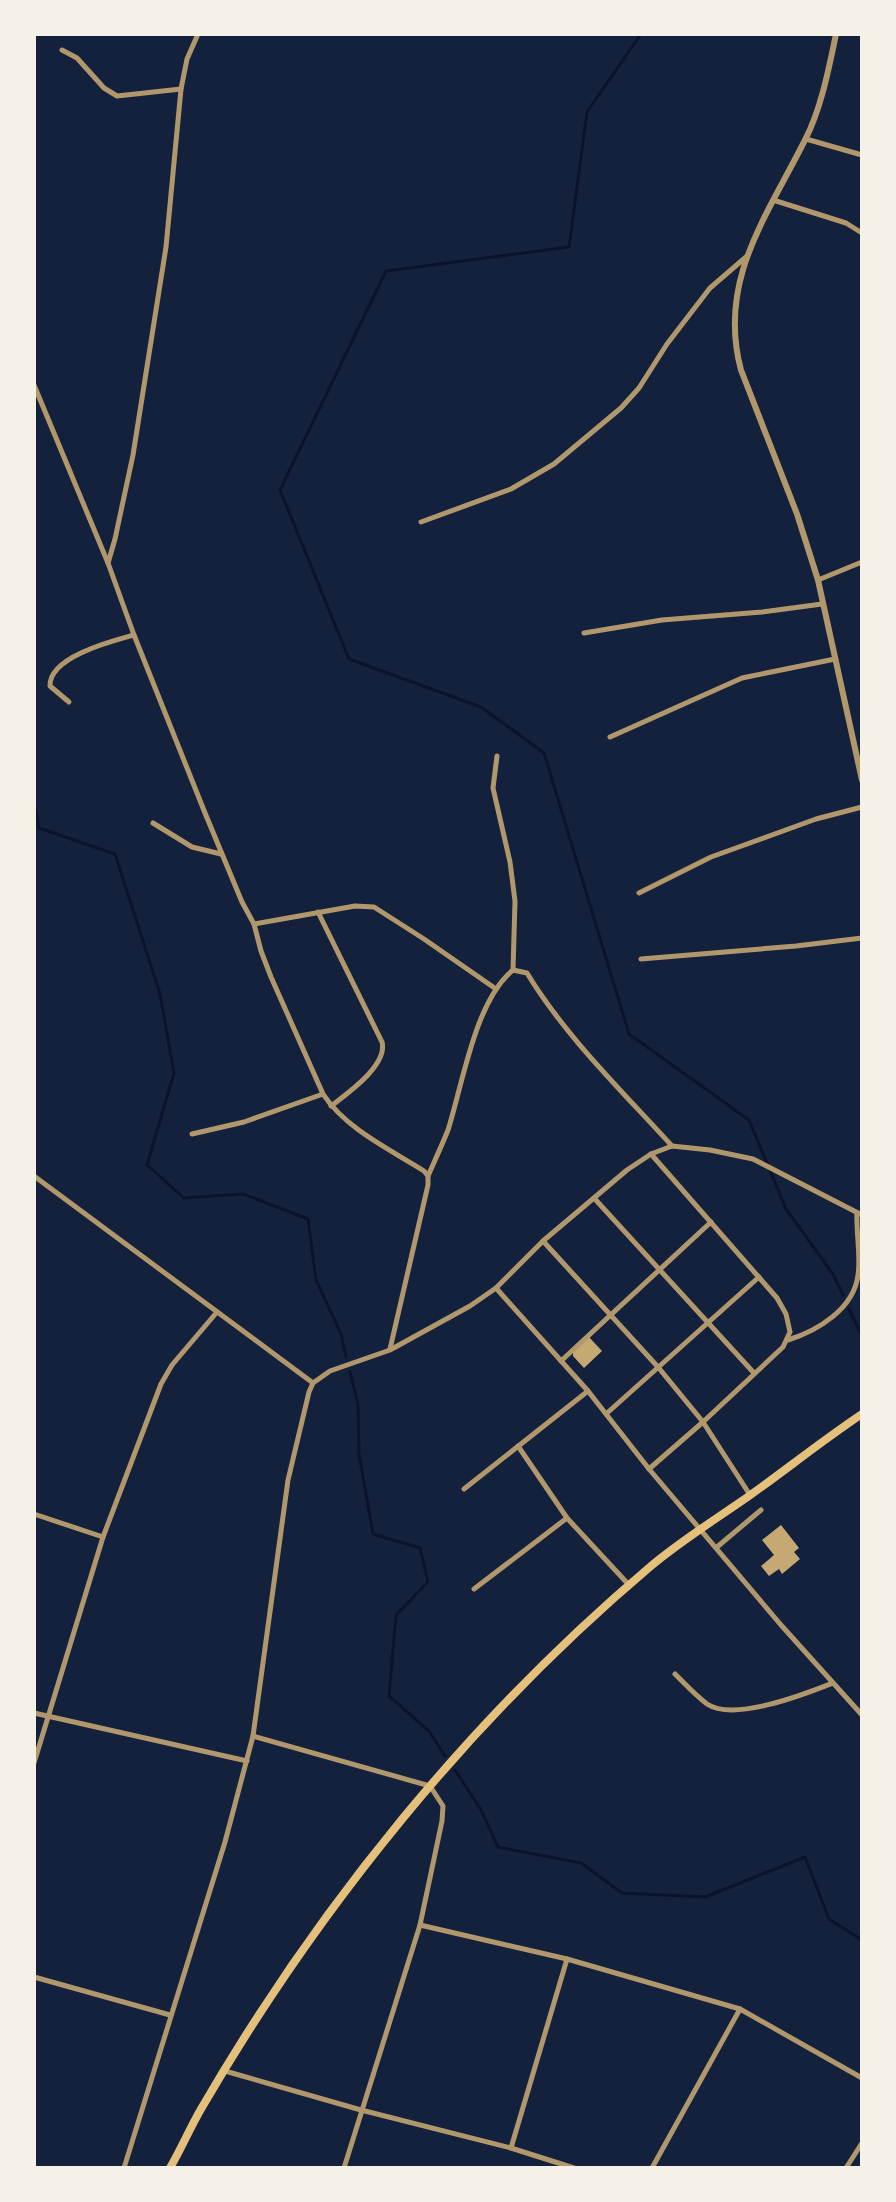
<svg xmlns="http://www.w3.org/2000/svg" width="896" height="2202" font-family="'Public Sans',sans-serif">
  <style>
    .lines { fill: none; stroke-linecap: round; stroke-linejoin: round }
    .stream { stroke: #0b132b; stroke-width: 3 }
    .building { fill: #c6a872 }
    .minor { stroke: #b1986c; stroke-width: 5 }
    .tertiary { stroke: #b1986c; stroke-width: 6 }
    .trunk { stroke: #e5c07b; stroke-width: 8 }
  </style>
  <rect width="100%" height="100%" fill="#14213d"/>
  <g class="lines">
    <g class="stream">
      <polyline points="641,34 587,112 569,247 386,271 280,490 349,659 481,707 544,753 629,1034 749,1120 786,1209 833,1274 843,1295"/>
      <polyline points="34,802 39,828 115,854 160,994 174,1073 147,1165 184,1198 243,1194 308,1219 316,1280 341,1334 346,1357"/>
      <polyline points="849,1309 862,1336"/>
      <polyline points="350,1372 358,1405 359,1454 373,1534 420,1548 428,1582 396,1615 389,1696 429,1731 445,1756"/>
      <polyline points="455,1770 481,1810 498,1847 581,1863 622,1893 705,1897 805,1857 829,1919 862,1940"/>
    </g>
  </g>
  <g class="building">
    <polygon points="589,1337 602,1351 584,1368 573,1356 573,1352"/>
    <polygon points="781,1525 799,1548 794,1552 800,1559 782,1574 779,1569 769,1576 761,1566 774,1555 762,1540"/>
  </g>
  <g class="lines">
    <g class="minor">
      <polyline points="62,50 77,58 104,88 117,96 181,89"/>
      <polyline points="806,139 862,155"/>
      <polyline points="773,200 846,223 862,233"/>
      <path d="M34,385L108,563L134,635L205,813L242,902L254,924L261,951L271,977L323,1094C346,1129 389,1149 424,1171L428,1176V1185L390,1349"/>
      <polyline points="421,522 511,489 554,464 621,408 639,388 667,344 710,288 746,257"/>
      <polyline points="108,563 115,539 133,455 166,247 181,89 187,59 198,34"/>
      <polyline points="818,580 862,562"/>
      <polyline points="584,633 662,620 762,612 822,604"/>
      <path d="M69,702L50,686C49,657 112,641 134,635"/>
      <polyline points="610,737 742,678 835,659"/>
      <polyline points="497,756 493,788 510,862 515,901 513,970"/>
      <polyline points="153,823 192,847 221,854"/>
      <polyline points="639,893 711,857 816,819 862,807"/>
      <path d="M318,912L382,1042C388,1065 348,1093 331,1106"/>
      <polyline points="254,924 355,906 374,907 424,939 496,989"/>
      <polyline points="641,959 796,946 862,938"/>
      <polyline points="192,1134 244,1122 323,1094"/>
      <polyline points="34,1176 313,1383"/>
      <path d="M428,1176C435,1160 442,1145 448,1130C463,1083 475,1001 513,970L527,973C565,1036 623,1092 672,1146"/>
      <polyline points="594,1198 754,1373"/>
      <polyline points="543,1241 658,1367 703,1422 750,1495"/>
      <polyline points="496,1288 588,1391 649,1469 781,1625 862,1715"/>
      <path d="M788,1340C817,1331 854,1309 858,1275C861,1258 856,1232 857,1213"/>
      <polyline points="561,1361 711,1222"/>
      <polyline points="606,1414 759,1277"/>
      <polyline points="518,1446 567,1518 629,1585"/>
      <polyline points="649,1469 703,1422 783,1347 790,1332 786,1314 777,1298 651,1154"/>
      <polyline points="464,1489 588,1391"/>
      <polyline points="34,1514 103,1537"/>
      <polyline points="717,1547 761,1510"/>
      <polyline points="474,1589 567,1518"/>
      <path d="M675,1674C685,1684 696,1696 707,1704C734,1722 805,1694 833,1683"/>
      <polyline points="34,1713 247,1761"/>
      <polyline points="253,1736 430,1786 443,1806 442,1821 420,1925 344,2168"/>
      <polyline points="34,1763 103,1537 161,1384 172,1365 217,1312"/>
      <polyline points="420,1925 567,1959 740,2009 862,2078"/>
      <polyline points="34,1977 170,2015"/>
      <polyline points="225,2071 361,2110 511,2148 574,2168"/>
      <polyline points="511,2148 567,1959"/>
      <polyline points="124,2168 225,1842 253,1736 288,1480 309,1392 313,1383 330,1371 390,1350 470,1306 496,1288 543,1241 627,1170 651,1154 672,1146 710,1150 753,1159 862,1215"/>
      <polyline points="652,2168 740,2009"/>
      <polyline points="846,2168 862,2143"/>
    </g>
    <path class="tertiary" d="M836,34C829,68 821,109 805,140C767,216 717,281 741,370L797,514L818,580L862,780"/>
    <path class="trunk" d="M170,2168C181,2149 190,2128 201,2109C319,1906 471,1718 651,1566C682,1540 716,1519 749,1496C787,1469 823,1440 862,1414"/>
  </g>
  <rect width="896" height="2202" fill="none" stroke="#f6f1e7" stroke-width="72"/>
</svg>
